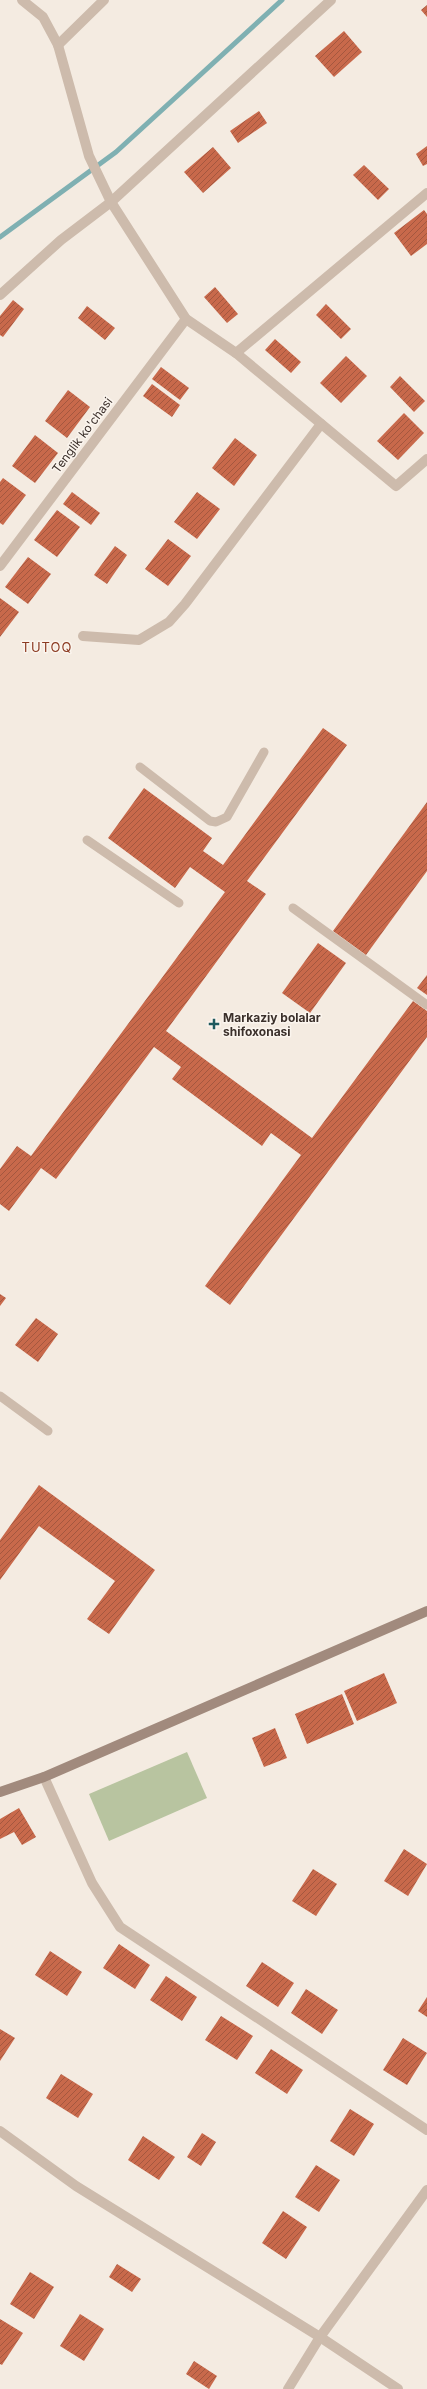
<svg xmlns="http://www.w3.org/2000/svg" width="427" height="2389" font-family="Inter,sans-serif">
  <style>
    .pitch { fill: #b8c4a0 }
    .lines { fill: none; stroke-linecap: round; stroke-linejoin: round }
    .stream { stroke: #7fb0b2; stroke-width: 5 }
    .building { fill: url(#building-hatch) }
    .lane { stroke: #cdbbac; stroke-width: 9 }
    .street { stroke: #cdbbac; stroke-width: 10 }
    .secondary { stroke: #a18a7d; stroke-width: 10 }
    .poi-dot { fill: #1f5a5e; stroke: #fbf5ee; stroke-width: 1.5 }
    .labels { text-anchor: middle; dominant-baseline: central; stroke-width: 3; stroke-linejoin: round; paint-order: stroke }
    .street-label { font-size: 12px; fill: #3b302b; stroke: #fbf5ee }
    .poi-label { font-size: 12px; font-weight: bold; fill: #3b302b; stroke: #fbf5ee; text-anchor: start }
    .neighbourhood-label { font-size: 13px; letter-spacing: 1px; fill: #8c3b22; stroke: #fbf5ee }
  </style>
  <defs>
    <pattern id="building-hatch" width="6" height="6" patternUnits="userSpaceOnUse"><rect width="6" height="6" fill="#c8694b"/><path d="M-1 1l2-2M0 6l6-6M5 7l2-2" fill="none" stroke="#a4573f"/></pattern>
  </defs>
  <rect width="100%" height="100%" fill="#f4ebe1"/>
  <polygon class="pitch" points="187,1752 207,1798 109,1841 89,1794"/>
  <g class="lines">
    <polyline class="stream" points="0,237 116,152 282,0"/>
  </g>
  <g class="building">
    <polygon points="427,5 427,17 421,10"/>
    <polygon points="344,31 362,52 334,77 315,56"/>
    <polygon points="259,111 267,123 238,143 230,131"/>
    <polygon points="427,146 427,164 423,166 416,154"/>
    <polygon points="213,147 231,168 203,193 184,172"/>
    <polygon points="364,165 389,189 378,200 353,175"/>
    <polygon points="424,210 427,214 427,244 411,256 394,233"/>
    <polygon points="215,287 238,314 227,323 204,297"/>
    <polygon points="13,300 24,309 3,337 0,335 0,316"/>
    <polygon points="326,304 351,329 341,339 316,315"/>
    <polygon points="87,306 115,328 105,340 78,318"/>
    <polygon points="275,339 301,362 291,373 265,350"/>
    <polygon points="346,356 367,376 341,403 320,383"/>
    <polygon points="161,367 189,388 180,400 152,379"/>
    <polygon points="400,376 425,401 414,412 390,387"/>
    <polygon points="152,384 180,405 172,417 143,396"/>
    <polygon points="68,390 90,407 67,438 45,421"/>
    <polygon points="404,413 424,433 398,460 377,441"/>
    <polygon points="35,435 58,453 35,483 12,466"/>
    <polygon points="235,438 257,455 234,486 212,468"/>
    <polygon points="3,478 26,495 3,525 0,523 0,482"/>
    <polygon points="72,492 100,513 91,525 63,504"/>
    <polygon points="197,492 220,509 197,539 174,522"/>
    <polygon points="57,510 80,527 57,557 34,540"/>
    <polygon points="168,539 191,556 168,586 145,569"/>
    <polygon points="115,546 127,555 107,584 94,575"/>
    <polygon points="28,557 51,574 28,604 5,587"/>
    <polygon points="0,598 19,612 0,637"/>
    <polygon points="323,728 347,745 247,881 266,894 166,1031 312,1138 413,1001 427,1011 427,1037 230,1305 205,1286 301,1155 271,1133 262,1146 172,1079 181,1067 154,1047 56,1179 41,1168 9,1211 0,1204 0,1169 17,1146 31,1156 225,892 190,867 175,888 108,838 144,788 212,838 203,851 223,865"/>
    <polygon points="427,802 427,871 366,955 333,931"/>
    <polygon points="318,943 346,963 310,1013 282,993"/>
    <polygon points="427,975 427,995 417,988"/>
    <polygon points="0,1294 6,1298 0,1306"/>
    <polygon points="36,1318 58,1334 38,1362 15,1345"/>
    <polygon points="39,1485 155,1570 109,1634 87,1619 115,1581 39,1526 0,1580 0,1540"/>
    <polygon points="384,1673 397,1703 357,1721 344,1691"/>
    <polygon points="342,1694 354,1724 307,1744 295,1714"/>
    <polygon points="275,1728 287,1758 264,1767 252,1738"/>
    <polygon points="19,1808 36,1837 22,1845 14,1832 0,1839 0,1819"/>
    <polygon points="404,1849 427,1864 408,1896 384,1881"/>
    <polygon points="313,1869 337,1884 316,1916 292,1901"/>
    <polygon points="119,1944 150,1965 135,1989 103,1968"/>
    <polygon points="50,1951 82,1972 67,1996 35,1975"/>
    <polygon points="262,1962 294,1983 278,2007 246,1986"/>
    <polygon points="166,1976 197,1997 182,2021 150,2000"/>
    <polygon points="306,1989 338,2010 322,2034 291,2013"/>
    <polygon points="427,1997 427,2017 418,2011"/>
    <polygon points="221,2016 253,2036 237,2060 205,2040"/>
    <polygon points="0,2029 15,2038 0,2061"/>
    <polygon points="403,2038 427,2053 407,2085 383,2070"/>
    <polygon points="271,2049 303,2070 287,2094 255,2073"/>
    <polygon points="61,2074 93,2094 78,2118 46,2098"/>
    <polygon points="350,2109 374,2124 354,2156 330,2141"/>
    <polygon points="202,2133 216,2142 201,2166 187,2157"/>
    <polygon points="143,2136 175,2157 159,2180 128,2160"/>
    <polygon points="316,2165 340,2180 319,2212 295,2197"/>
    <polygon points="283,2211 307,2227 286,2259 262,2243"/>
    <polygon points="117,2264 141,2279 132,2292 109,2277"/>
    <polygon points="30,2272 54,2287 34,2319 10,2304"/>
    <polygon points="80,2314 104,2329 84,2361 60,2346"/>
    <polygon points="0,2319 23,2333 2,2365 0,2364"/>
    <polygon points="194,2361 217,2376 209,2389 186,2374"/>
  </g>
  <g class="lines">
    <g class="lane">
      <polyline points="140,767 210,821 216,822 227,817 264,752"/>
      <polyline points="87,840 179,903"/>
      <polyline points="293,908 427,1005"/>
      <polyline points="0,1396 48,1431"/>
    </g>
    <g class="street">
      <polyline points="22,0 43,17 58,45 89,156 111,202 186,319 236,353 396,486 427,459"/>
      <polyline points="58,45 104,0"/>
      <polyline points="0,295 61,240 111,202 331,0"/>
      <polyline points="236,353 427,193"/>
      <polyline points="0,566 186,319"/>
      <polyline points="83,636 139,640 169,622 185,604 321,424"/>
      <polyline points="44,1777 92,1883 120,1927 427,2130"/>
      <polyline points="0,2131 76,2186 320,2337 398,2389"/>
      <polyline points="288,2389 320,2337 427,2190"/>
    </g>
    <polyline class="secondary" points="0,1792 44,1777 427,1611"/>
  </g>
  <path class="poi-dot" d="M212 1018h4v4h4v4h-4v4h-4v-4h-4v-4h4z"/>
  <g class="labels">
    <g class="street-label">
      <text transform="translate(82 435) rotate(-53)">Tenglik ko'chasi</text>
    </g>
    <g class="poi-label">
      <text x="223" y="1017">Markaziy bolalar<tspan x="223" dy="14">shifoxonasi</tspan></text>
    </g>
    <g class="neighbourhood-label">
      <text x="47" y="647">TUTOQ</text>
    </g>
  </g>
</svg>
